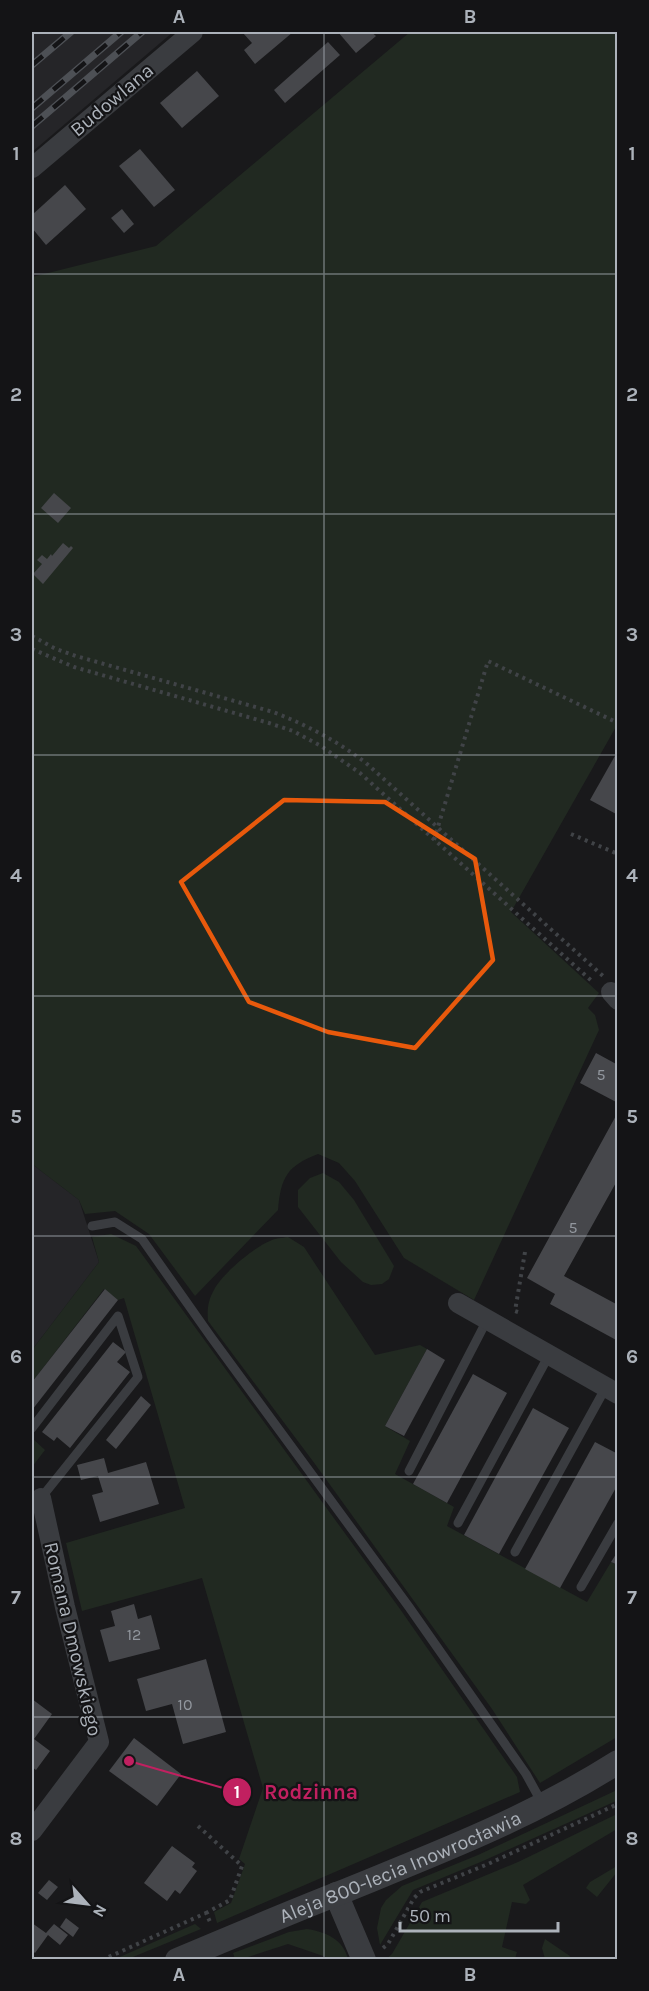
<svg xmlns="http://www.w3.org/2000/svg" width="649" height="1991" font-family="Karla,sans-serif">
  <style>
    .built { fill: #252528 }
    .green { fill: #212921 }
    .building { fill: #46474b }
    .lines { fill: none; stroke-linecap: round; stroke-linejoin: round }
    .path { stroke: #404347; stroke-width: 4; stroke-dasharray: 3 4.5; stroke-linecap: butt }
    .service { stroke: #3a3c40; stroke-width: 9 }
    .minor { stroke: #3a3c40; stroke-width: 20 }
    .tertiary { stroke: #3a3c40; stroke-width: 24 }
    .rail-casing { stroke: #4d5055; stroke-width: 7 }
    .rail { stroke: #141416; stroke-width: 4.5; stroke-dasharray: 14; stroke-linecap: butt }
    .marked { fill: none; stroke: #e8590c; stroke-width: 4.5; stroke-linejoin: round }
    .grid { fill: none; stroke: #acb2ba; stroke-width: 1.5; stroke-opacity: 0.55 }
    .labels { text-anchor: middle; dominant-baseline: central; stroke-width: 4.5; stroke-linejoin: round; paint-order: stroke }
    .number-label { font-size: 16px; fill: #92979e }
    .street-label { font-size: 20px; fill: #acb2ba; stroke: #141416 }
    .leader { fill: none; stroke: #c12060; stroke-width: 2 }
    .callout-dot { fill: #c12060; stroke: #141416; stroke-width: 2 }
    .mark-label { font-size: 18px; text-anchor: middle; font-weight: bold; fill: #fff }
    .callout-label { font-size: 21px; text-anchor: middle; font-weight: bold; fill: #c12060; stroke: #141416; stroke-width: 4.5; stroke-linejoin: round; paint-order: stroke }
    .neatline { fill: none; stroke: #acb2ba; stroke-width: 2 }
    .grid-label { font-size: 20px; text-anchor: middle; font-weight: bold; fill: #acb2ba }
  </style>
  <rect width="100%" height="100%" fill="#19191b"/>
  <g class="built">
    <polygon points="32,32 173,32 32,152"/>
    <polygon points="32,1164 79,1200 99,1262 32,1350"/>
  </g>
  <g class="green">
    <path d="M410,32H617V725L511,912L599,993L588,1008L595,1015L599,1030L474,1300L404,1258L355,1181L339,1163L318,1154C287,1166 281,1177 278,1210L195,1296L149,1234L115,1211L85,1214L79,1200L32,1164V277L156,246Z"/>
    <polygon points="323,1173 339,1182 354,1200 394,1266 389,1279 382,1284 371,1285 363,1282 341,1262 298,1207 298,1190 310,1178"/>
    <polygon points="111,1234 136,1246 400,1609 517,1777 520,1792 217,1923 214,1912 231,1903 245,1864 239,1859 263,1788 202,1578 82,1611 66,1543 185,1508 124,1298 118,1300 104,1289 32,1382 32,1350 99,1262 92,1237"/>
    <path d="M288,1237L304,1247L375,1355L420,1345L427,1349L385,1426L410,1441L395,1474L454,1507L447,1526L587,1602L611,1562L617,1565V1737L540,1783L492,1709L315,1464L208,1321C207,1310 208,1300 214,1290C221,1275 254,1247 270,1241C275,1238 282,1238 288,1237Z"/>
    <polygon points="32,1438 45,1450 32,1467"/>
    <polygon points="617,1790 617,1800 616,1801 483,1861 413,1890 380,1945 377,1928 381,1908 386,1900 402,1886 478,1855"/>
    <polygon points="617,1814 617,1829 523,1885 530,1900 526,1904 512,1902 502,1947 517,1952 515,1959 386,1959 392,1954 422,1902 518,1862"/>
    <polygon points="617,1866 617,1872 597,1897 586,1888 590,1882"/>
    <polygon points="195,1924 201,1929 128,1959 115,1959"/>
    <path d="M307,1929C326,1932 343,1939 348,1959H332L288,1944L242,1959H235L233,1953L289,1932Z"/>
    <polygon points="545,1939 570,1956 569,1959 545,1959 542,1948"/>
  </g>
  <g class="building">
    <polygon points="245,32 293,32 255,64 244,50 252,43 243,33"/>
    <polygon points="338,32 371,32 376,36 356,53"/>
    <polygon points="328,42 340,55 285,103 274,90"/>
    <polygon points="197,71 219,96 182,128 160,103"/>
    <polygon points="140,149 175,190 154,207 119,166"/>
    <polygon points="65,185 86,209 46,245 32,228 32,215"/>
    <polygon points="122,209 134,224 124,233 111,218"/>
    <polygon points="54,493 71,508 58,523 41,508"/>
    <polygon points="63,543 69,548 71,546 73,548 43,584 33,574 42,564 37,560 42,555 47,559 51,554 52,556"/>
    <polygon points="616,754 618,755 618,815 590,800"/>
    <polygon points="596,1053 618,1065 618,1103 580,1083"/>
    <polygon points="618,1112 618,1179 564,1276 618,1305 618,1341 550,1304 555,1294 527,1278"/>
    <polygon points="105,1289 118,1300 32,1410 32,1382"/>
    <polygon points="113,1342 126,1352 117,1362 130,1372 70,1448 57,1437 54,1441 42,1432"/>
    <polygon points="427,1349 445,1360 404,1436 385,1426"/>
    <polygon points="473,1374 507,1393 447,1503 413,1484"/>
    <polygon points="141,1396 151,1405 116,1449 106,1440"/>
    <polygon points="533,1408 569,1428 499,1554 464,1535"/>
    <polygon points="595,1442 618,1454 618,1484 560,1588 525,1569"/>
    <polygon points="104,1458 108,1473 146,1462 159,1504 100,1522 92,1495 103,1492 98,1476 81,1480 77,1465"/>
    <polygon points="618,1551 618,1565 611,1562"/>
    <polygon points="134,1604 138,1619 151,1615 160,1649 109,1662 100,1630 115,1626 111,1611"/>
    <polygon points="206,1659 226,1732 183,1744 172,1704 146,1711 137,1679"/>
    <polygon points="32,1699 52,1714 34,1739 50,1751 36,1770 32,1767"/>
    <polygon points="134,1738 181,1774 157,1806 109,1771"/>
    <polygon points="172,1846 195,1863 192,1867 197,1871 180,1894 175,1890 167,1901 144,1883"/>
    <polygon points="49,1880 58,1887 47,1900 38,1893"/>
    <polygon points="66,1918 79,1928 73,1937 60,1927"/>
    <polygon points="32,1923 46,1933 54,1924 68,1935 60,1945 48,1935 35,1953 32,1950"/>
  </g>
  <g class="lines">
    <g class="path">
      <path d="M32,636L56,649L76,656L273,712C307,725 337,741 366,763L603,976"/>
      <polyline points="32,649 74,667 269,723 293,731 321,746 360,773 594,983"/>
      <polyline points="571,834 618,854"/>
      <polyline points="434,840 488,661 618,723"/>
      <polyline points="518,1312 515,1311 525,1252"/>
      <polyline points="198,1826 242,1866 230,1900 206,1913"/>
      <polyline points="383,1948 388,1944 414,1898 420,1892 488,1864 618,1804"/>
      <polyline points="102,1960 206,1913 211,1924"/>
    </g>
    <g class="service">
      <polyline points="92,1226 115,1222 142,1239 211,1337 409,1607 526,1774 542,1803"/>
      <polyline points="32,1428 118,1316 138,1377 41,1498"/>
      <polyline points="409,1471 487,1320"/>
      <polyline points="458,1523 549,1355"/>
      <polyline points="515,1552 606,1387"/>
      <polyline points="581,1587 618,1523"/>
    </g>
    <g class="minor">
      <polyline points="32,168 193,32"/>
      <polyline points="611,992 618,1000"/>
      <polyline points="458,1303 618,1394"/>
      <polyline points="32,1831 99,1742 65,1607 41,1498"/>
    </g>
    <g class="tertiary">
      <polyline points="336,1894 364,1960"/>
      <path id="s1" d="M177,1960C230,1938 283,1915 337,1894C435,1854 528,1819 618,1762"/>
    </g>
    <defs>
      <g id="rail">
        <polyline points="32,65 71,32"/>
        <polyline points="32,108 121,32"/>
        <polyline points="32,126 142,32"/>
      </g>
    </defs>
    <use href="#rail" class="rail-casing"/>
    <use href="#rail" class="rail"/>
  </g>
  <path class="marked" d="M284,800L385,802L475,859L493,960L415,1048L328,1032L249,1002L181,882Z"/>
  <path class="grid" d="M324,32V1960M32,274H618M32,514H618M32,755H618M32,996H618M32,1236H618M32,1477H618M32,1717H618"/>
  <g class="labels">
    <g class="number-label">
      <text x="601" y="1074">5</text>
      <text x="573" y="1227">5</text>
      <text x="134" y="1634">12</text>
      <text x="185" y="1704">10</text>
    </g>
    <g class="street-label">
      <text transform="translate(112 100) rotate(-40)">Budowlana</text>
      <text transform="translate(73 1639) rotate(77)">Romana Dmowskiego</text>
      <text stroke="none"><textPath href="#s1" startOffset="242">Aleja 800-lecia Inowrocławia</textPath></text>
    </g>
  </g>
  <path class="leader" d="M129 1761L237 1792"/>
  <g class="callout-dot">
    <circle cx="129" cy="1761" r="6"/>
    <circle cx="237" cy="1792" r="15"/>
  </g>
  <g class="mark-label">
    <text x="237" y="1798">1</text>
  </g>
  <g class="callout-label">
    <text x="311" y="1799">Rodzinna</text>
  </g>
  <rect width="649" height="1991" fill="none" stroke="#141416" stroke-width="66"/>
  <g transform="translate(87 1904) rotate(118)" stroke="#141416" stroke-width="4.5" paint-order="stroke">
  <path d="M0-4.5L10 22L0 15L-10 22Z" fill="#acb2ba"/>
  <text y="-9" font-size="16" font-weight="bold" text-anchor="middle" fill="#acb2ba">N</text>
  </g>
  <path d="M400 1922v9h158v-9" fill="none" stroke="#acb2ba" stroke-width="3"/>
  <text x="409" y="1922" font-size="18" fill="#acb2ba" stroke="#141416" stroke-width="4.5" paint-order="stroke">50 m</text>
  <rect x="33" y="33" width="583" height="1925" class="neatline"/>
  <g class="grid-label">
    <text x="179" y="23">A</text>
    <text x="470" y="23">B</text>
    <text x="16" y="160">1</text>
    <text x="632" y="160">1</text>
    <text x="16" y="401">2</text>
    <text x="632" y="401">2</text>
    <text x="16" y="641">3</text>
    <text x="632" y="641">3</text>
    <text x="16" y="882">4</text>
    <text x="632" y="882">4</text>
    <text x="16" y="1123">5</text>
    <text x="632" y="1123">5</text>
    <text x="16" y="1363">6</text>
    <text x="632" y="1363">6</text>
    <text x="16" y="1604">7</text>
    <text x="632" y="1604">7</text>
    <text x="16" y="1845">8</text>
    <text x="632" y="1845">8</text>
    <text x="179" y="1981">A</text>
    <text x="470" y="1981">B</text>
  </g>
</svg>
